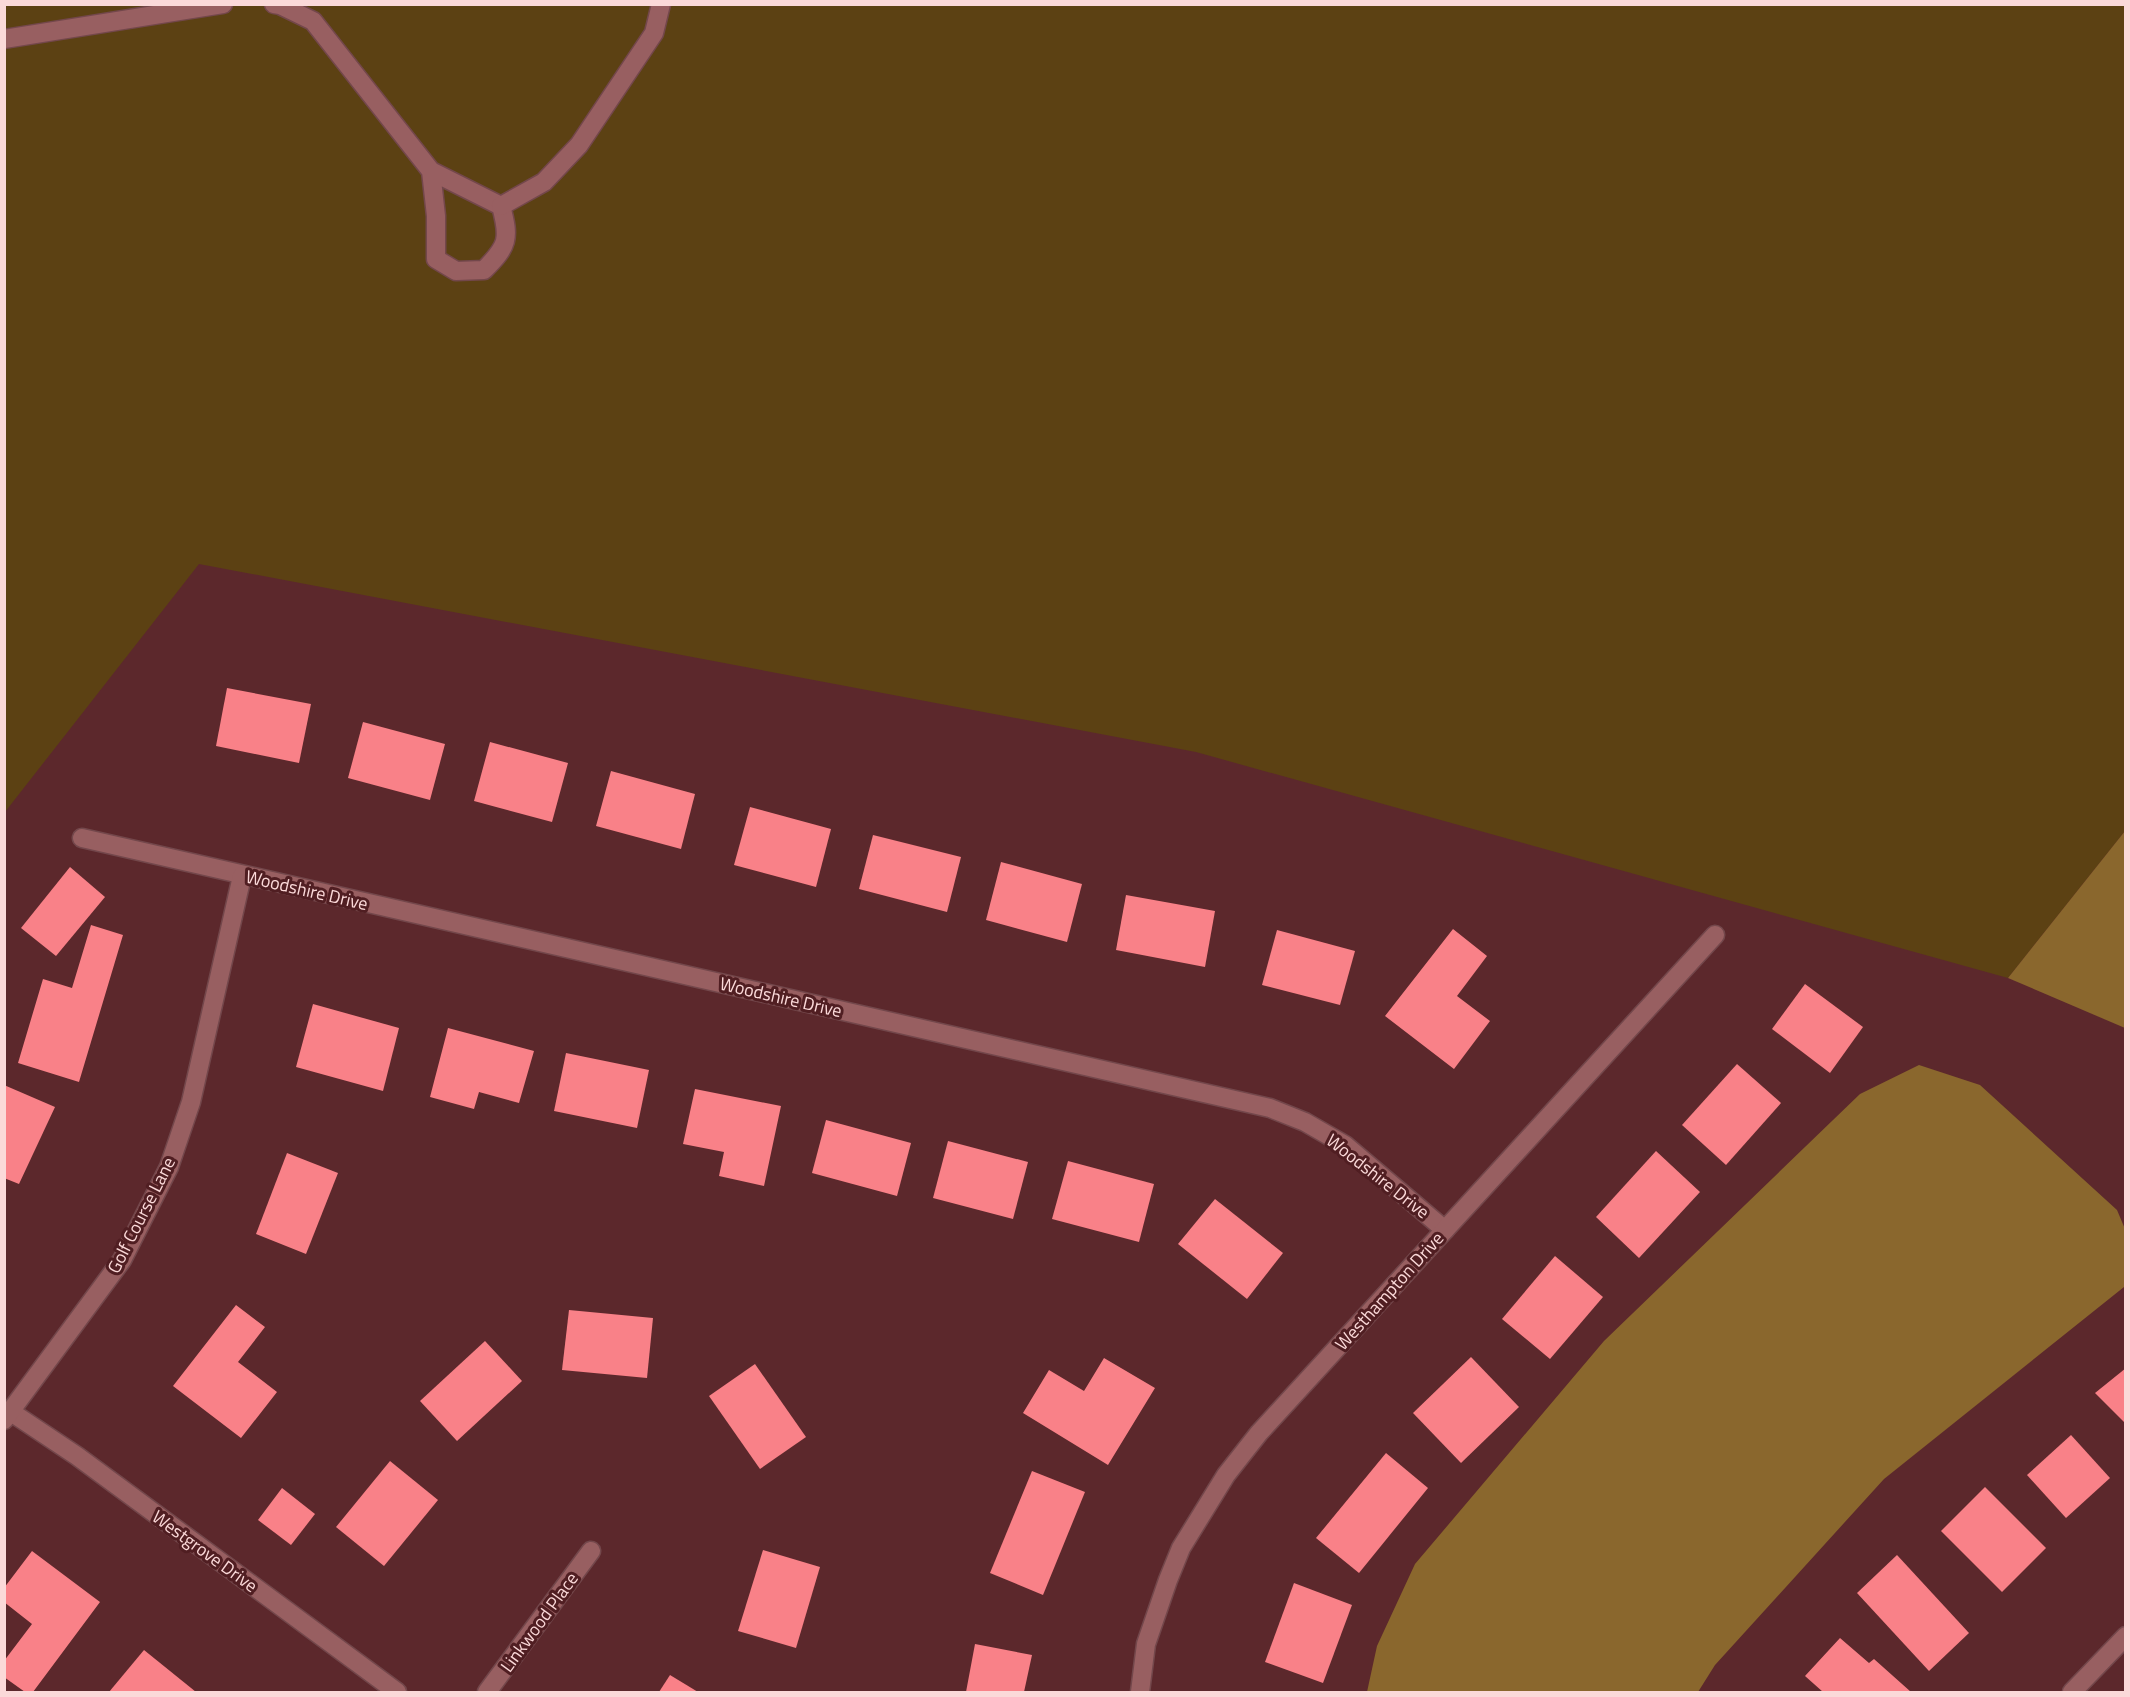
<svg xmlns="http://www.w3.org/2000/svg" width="2130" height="1697" font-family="'Titillium Web',sans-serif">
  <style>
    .green { fill: #5c4113 }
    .forest { fill: #8a672d }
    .building { fill: #f98188 }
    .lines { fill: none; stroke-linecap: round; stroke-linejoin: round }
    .lane-casing { stroke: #73474b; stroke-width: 21 }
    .street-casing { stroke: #73474b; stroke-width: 21 }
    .lane { stroke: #985f61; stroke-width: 18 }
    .street { stroke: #985f61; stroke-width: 18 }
    .labels { text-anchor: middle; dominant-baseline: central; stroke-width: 6; stroke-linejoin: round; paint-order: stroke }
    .street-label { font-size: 18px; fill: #fbd9d9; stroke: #501e22 }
  </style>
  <rect width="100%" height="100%" fill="#5c282c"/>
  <polygon class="green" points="5,5 2125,5 2125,831 2008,978 1196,752 199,564 5,812"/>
  <g class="forest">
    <polygon points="2125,831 2125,1028 2008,978"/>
    <polygon points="1919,1065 1980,1085 2117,1210 2125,1229 2126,1281 2124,1287 1884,1479 1715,1665 1698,1692 1367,1692 1377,1646 1415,1564 1604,1341 1860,1094"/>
  </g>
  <g class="building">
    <polygon points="227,688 311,704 299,763 216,746"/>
    <polygon points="363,722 445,744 430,800 348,778"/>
    <polygon points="490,742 568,763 552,822 474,801"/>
    <polygon points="611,771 695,794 681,849 596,826"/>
    <polygon points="750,807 831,829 816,887 734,865"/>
    <polygon points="873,835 961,857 947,912 859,889"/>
    <polygon points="1001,862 1082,884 1067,942 986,920"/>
    <polygon points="70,867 105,897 56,956 21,928"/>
    <polygon points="1126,895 1215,911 1205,967 1116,950"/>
    <polygon points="91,925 123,935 79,1082 18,1063 43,979 72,988"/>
    <polygon points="1453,929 1487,956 1457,996 1490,1021 1454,1069 1385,1016"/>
    <polygon points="1277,930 1355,951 1340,1005 1262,985"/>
    <polygon points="1805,984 1863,1027 1830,1073 1772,1029"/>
    <polygon points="313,1004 399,1028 383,1091 296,1067"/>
    <polygon points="448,1028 534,1051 519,1103 479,1092 474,1109 430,1097"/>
    <polygon points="566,1053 649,1070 637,1128 554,1111"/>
    <polygon points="1737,1064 1781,1103 1726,1165 1682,1125"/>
    <polygon points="4,1085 55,1107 19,1184 4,1178"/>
    <polygon points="695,1089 781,1106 764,1186 719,1176 724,1152 683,1144"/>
    <polygon points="826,1120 911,1143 897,1196 812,1173"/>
    <polygon points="948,1141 1028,1162 1013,1219 933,1198"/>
    <polygon points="1656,1151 1700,1192 1639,1258 1596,1217"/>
    <polygon points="287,1153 338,1173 306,1254 256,1234"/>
    <polygon points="1068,1161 1154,1184 1139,1242 1052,1219"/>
    <polygon points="1215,1199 1283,1253 1247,1299 1178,1244"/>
    <polygon points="1555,1256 1603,1297 1550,1359 1502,1319"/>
    <polygon points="236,1305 265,1327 238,1362 277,1392 241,1438 173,1386"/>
    <polygon points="569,1310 653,1318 647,1378 562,1370"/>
    <polygon points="485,1341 522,1381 457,1441 420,1401"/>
    <polygon points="1471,1357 1519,1407 1461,1463 1413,1413"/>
    <polygon points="1104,1358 1155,1388 1108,1465 1023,1413 1049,1370 1084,1391"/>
    <polygon points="755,1364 806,1437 760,1469 709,1396"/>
    <polygon points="2126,1368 2126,1424 2095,1393"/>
    <polygon points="2071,1435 2110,1478 2066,1518 2027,1475"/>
    <polygon points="1386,1453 1428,1488 1359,1573 1316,1538"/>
    <polygon points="390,1461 438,1500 384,1566 336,1527"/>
    <polygon points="1032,1471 1085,1492 1043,1595 990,1573"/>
    <polygon points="1985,1487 2046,1548 2002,1592 1941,1531"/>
    <polygon points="282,1488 315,1514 291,1545 258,1520"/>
    <polygon points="763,1550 820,1567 796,1648 738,1631"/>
    <polygon points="32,1551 100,1602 33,1692 25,1692 4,1677 4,1661 32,1624 4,1602 4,1588"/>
    <polygon points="1897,1555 1969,1633 1929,1671 1857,1593"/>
    <polygon points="1294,1583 1352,1605 1323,1683 1265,1662"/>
    <polygon points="1840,1638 1869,1663 1874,1659 1911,1692 1823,1692 1805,1676"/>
    <polygon points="975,1644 1032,1655 1024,1692 966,1692"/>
    <polygon points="144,1650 196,1692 109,1692"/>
    <polygon points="670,1675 698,1692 659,1692"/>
  </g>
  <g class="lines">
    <defs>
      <g id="lane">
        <path d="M274,4L280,5L313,21L431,171L501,206C510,239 508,246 484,270L456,271L436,259V216L431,171"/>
        <polyline points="4,39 223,4"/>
        <polyline points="501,206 544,182 579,145 654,33 661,4"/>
      </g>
      <g id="street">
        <polyline points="82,838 1270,1108 1305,1122 1345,1145 1445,1230"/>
        <polyline points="11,1412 77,1456 397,1692"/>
        <polyline points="4,1420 122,1260 169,1167 191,1102 242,876"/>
        <polyline points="487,1692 591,1551"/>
        <polyline points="1140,1692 1146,1644 1168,1580 1181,1548 1226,1475 1259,1433 1715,935"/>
        <polyline points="2072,1692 2126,1636"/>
      </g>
    </defs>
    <use href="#lane" class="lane-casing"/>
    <use href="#street" class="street-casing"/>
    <use href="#lane" class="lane"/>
    <use href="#street" class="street"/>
  </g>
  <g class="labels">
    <g class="street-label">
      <text transform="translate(307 890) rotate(13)">Woodshire Drive</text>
      <text transform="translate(781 997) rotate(13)">Woodshire Drive</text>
      <text transform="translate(1378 1176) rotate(38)">Woodshire Drive</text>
      <text transform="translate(141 1215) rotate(-63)">Golf Course Lane</text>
      <text transform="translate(1389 1291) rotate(-48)">Westhampton Drive</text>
      <text transform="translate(205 1551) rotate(36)">Westgrove Drive</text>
      <text transform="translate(539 1622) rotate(-54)">Linkwood Place</text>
    </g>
  </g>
  <rect width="2130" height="1697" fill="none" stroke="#fbd9d9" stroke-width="12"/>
</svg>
